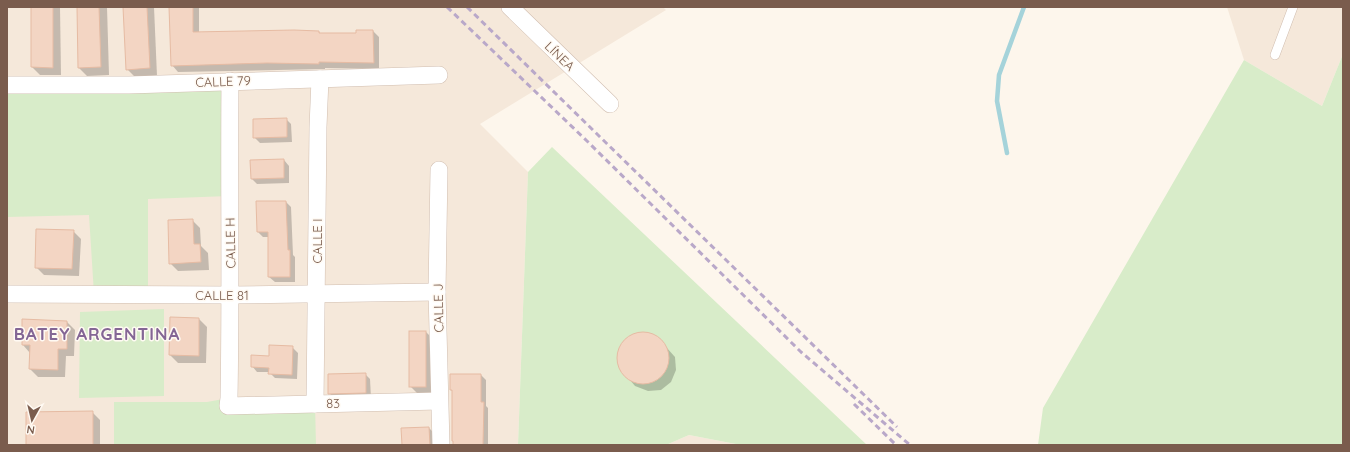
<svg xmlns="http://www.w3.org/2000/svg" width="1350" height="452" font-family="Quicksand,sans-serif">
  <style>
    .residential { fill: #f5e8da }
    .green { fill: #d8ecc9 }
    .shadow { fill: #0003 }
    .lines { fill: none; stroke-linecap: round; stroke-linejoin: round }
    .stream { stroke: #a5d3da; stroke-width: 4.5 }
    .building { fill: #f3d5c3; stroke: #e6bba3 }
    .service-casing { stroke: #d1beb0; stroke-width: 10 }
    .minor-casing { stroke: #d1beb0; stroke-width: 18 }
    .service { stroke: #fff; stroke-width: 9 }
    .minor { stroke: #fff; stroke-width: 17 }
    .rail { stroke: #b9a8c9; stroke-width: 3; stroke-dasharray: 6 4; stroke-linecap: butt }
    .labels { text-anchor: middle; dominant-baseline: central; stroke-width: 3; stroke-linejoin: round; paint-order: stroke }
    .street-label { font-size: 13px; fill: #7a5c4d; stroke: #fffaf3 }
    .district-label { font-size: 17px; font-weight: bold; letter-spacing: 1px; fill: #846695; stroke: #fffaf3 }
  </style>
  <rect width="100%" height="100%" fill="#fdf6ec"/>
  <g class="residential">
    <polygon points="7,7 663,7 666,10 480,124 528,172 518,445 7,445"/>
    <polygon points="1227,7 1343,7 1343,54 1322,106 1244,60"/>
    <polygon points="689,435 741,445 666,445"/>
  </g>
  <g class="green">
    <polygon points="1343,54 1343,445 1038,445 1043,408 1244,60 1322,106"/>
    <polygon points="230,81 229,196 148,199 148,295 94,294 89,215 7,217 7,85"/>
    <polygon points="552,147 867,445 741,445 689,435 666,445 518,445 528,172"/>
    <polygon points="164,309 164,396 79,398 80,312"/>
    <polygon points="229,398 315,404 316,445 114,445 114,402 207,402"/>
  </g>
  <g class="shadow">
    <polygon points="32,7 60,7 61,75 40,75 32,67"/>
    <polygon points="78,7 107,7 109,75 87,76 79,68"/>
    <polygon points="124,7 154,7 157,76 135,77 127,69"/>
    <polygon points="170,7 199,7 199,32 319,32 321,34 357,34 373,31 379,37 379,69 325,68 325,69 178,72 172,65"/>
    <polygon points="286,119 291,124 292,142 260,143 254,137"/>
    <polygon points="284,160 289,166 289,183 257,184 252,179 251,161"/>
    <polygon points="286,202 291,207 293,255 295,257 295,282 275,282 269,277 269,237 263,237 258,232"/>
    <polygon points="192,220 200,228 201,246 208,253 209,270 178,271 170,263"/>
    <polygon points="73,231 81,239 79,276 44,275 36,267"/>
    <polygon points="199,319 207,327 206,363 178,363 170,355"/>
    <polygon points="67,322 75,330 74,356 66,356 65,377 38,377 30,369 30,353 23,345"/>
    <polygon points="426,332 434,340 434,394 418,394 410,386"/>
    <polygon points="646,333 658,338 675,357 676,370 671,382 661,390 648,391 635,386 619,367 618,355 623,342 633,335"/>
    <polygon points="292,347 298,353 297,379 275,378 269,372 257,372 252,366 269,357"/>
    <polygon points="365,374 370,379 371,398 335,398 329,393"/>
    <polygon points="481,375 486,380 486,406 488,408 488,445 454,445 453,392 451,390"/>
    <polygon points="92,412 100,420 100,445 27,445"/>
    <polygon points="429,428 437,436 437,445 403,445"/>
  </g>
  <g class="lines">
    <polyline class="stream" points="1007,153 997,101 999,75 1024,7"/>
  </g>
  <g class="building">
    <polygon points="31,7 53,7 53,68 31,67"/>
    <polygon points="77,7 99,7 101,67 78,68"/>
    <polygon points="123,7 147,7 150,68 126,70"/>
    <polygon points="169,7 193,7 193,32 294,30 319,31 319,33 356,33 356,30 373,30 374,63 319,62 319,64 267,63 171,66"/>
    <polygon points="287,118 287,137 253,138 253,119"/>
    <polygon points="284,159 284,178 251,179 250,160"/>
    <polygon points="256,201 286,201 288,250 290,250 290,277 268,277 268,232 257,232"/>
    <polygon points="193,219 194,244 200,244 201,262 169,264 168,220"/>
    <polygon points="36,229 74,230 72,269 35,268"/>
    <polygon points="170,317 199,318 199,356 169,355"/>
    <polygon points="22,319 67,321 67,349 58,349 58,370 29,369 30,345 22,345"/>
    <rect x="409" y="331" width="17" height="56"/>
    <circle cx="643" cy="358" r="26"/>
    <polygon points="269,345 293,346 292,375 268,374 269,368 251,367 251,355 269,356"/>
    <polygon points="366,373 366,393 328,394 328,374"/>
    <polygon points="450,374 481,374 481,402 484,402 483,445 453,445 453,441 452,441 452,390 450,390"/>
    <polygon points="93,411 93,445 26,445 26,412"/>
    <polygon points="429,427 430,445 402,445 401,428"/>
  </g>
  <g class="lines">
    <defs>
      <polyline id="service" points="1275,55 1293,7"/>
      <g id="minor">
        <polyline points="510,7 610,104"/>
        <path d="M230,81C229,186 231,292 229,398L228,406L439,401"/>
        <polyline points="7,85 129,85 439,75"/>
        <polyline points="439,170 437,292 441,445"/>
        <polyline points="7,294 231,295 437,292"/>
        <polyline points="315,404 318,127 320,79"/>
      </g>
    </defs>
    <use href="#service" class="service-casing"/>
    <use href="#minor" class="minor-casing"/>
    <use href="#service" class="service"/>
    <use href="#minor" class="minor"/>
    <g class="rail">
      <polyline points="447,7 587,141 801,352 910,445"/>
      <polyline points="467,7 897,427"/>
      <polyline points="854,404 896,445"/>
    </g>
  </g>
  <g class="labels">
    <g class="street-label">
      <text transform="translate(560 56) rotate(44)">LÍNEA</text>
      <text transform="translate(223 81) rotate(-2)">CALLE 79</text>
      <text transform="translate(317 241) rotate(-90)">CALLE I</text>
      <text transform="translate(230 243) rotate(-91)">CALLE H</text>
      <text x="222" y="295">CALLE 81</text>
      <text transform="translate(438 308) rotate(-91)">CALLE J</text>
      <text transform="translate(333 403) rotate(-1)">83</text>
    </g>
    <g class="district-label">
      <text x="97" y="333">BATEY ARGENTINA</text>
    </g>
  </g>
  <rect width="1350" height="452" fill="none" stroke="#7a5c4d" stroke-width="16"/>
  <g transform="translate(32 420) rotate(188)" stroke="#fffaf3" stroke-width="3" paint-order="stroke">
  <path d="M0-3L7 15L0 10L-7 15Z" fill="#7a5c4d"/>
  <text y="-6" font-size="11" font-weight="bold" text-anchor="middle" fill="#7a5c4d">N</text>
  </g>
</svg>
